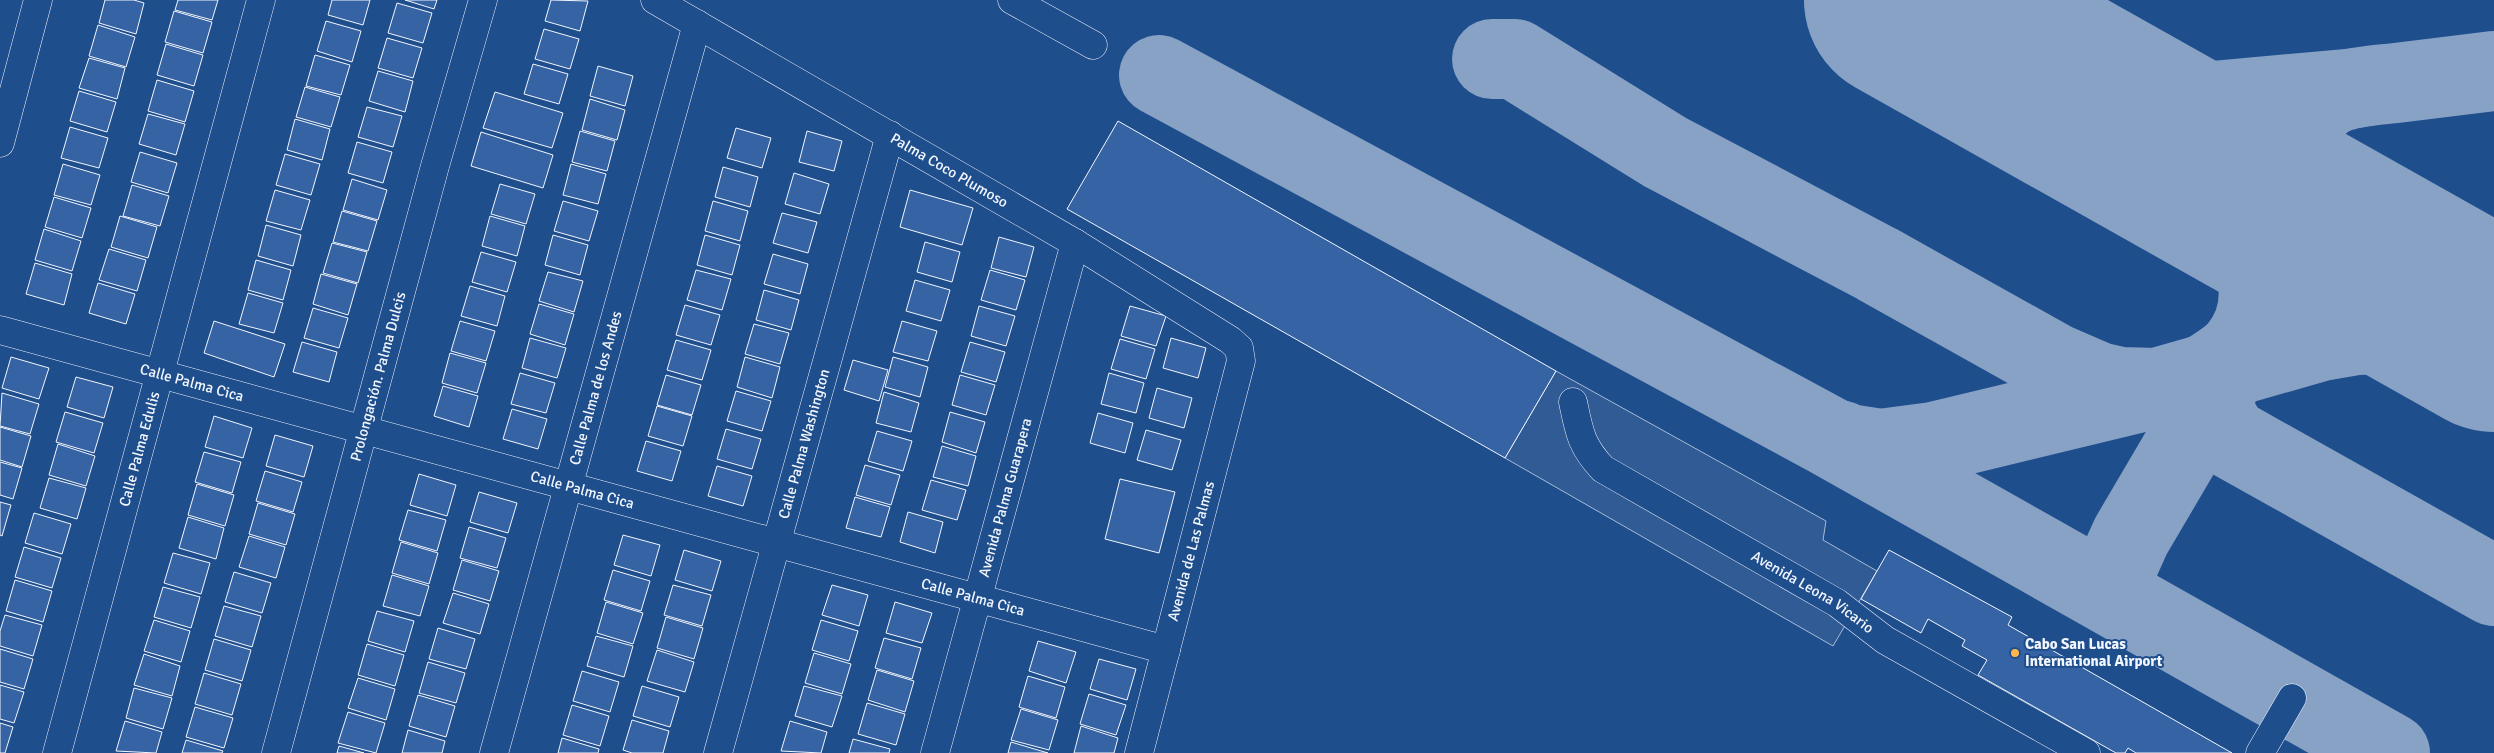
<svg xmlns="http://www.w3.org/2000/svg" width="2494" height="753" font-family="Signika,sans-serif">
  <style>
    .parking { fill: #305b95; stroke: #a8bbd7 }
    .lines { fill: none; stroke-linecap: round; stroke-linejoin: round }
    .taxiway { stroke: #88a2c6; stroke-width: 80 }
    .runway { stroke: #88a2c6; stroke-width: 200 }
    .building { fill: #3563a3; stroke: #f2f6ff }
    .minor-casing { stroke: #f2f6ff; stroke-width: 29 }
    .minor { stroke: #1f4e8c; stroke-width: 28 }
    .poi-dot { fill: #ffb74d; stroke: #1f4e8c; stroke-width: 2 }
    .labels { text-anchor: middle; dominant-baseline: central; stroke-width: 4; stroke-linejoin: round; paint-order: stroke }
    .street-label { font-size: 15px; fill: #f2f6ff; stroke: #1f4e8c }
    .poi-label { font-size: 15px; font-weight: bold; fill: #f2f6ff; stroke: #1f4e8c; text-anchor: start }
  </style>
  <rect width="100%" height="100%" fill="#1f4e8c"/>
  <polygon class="parking" points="1556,371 1826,521 1823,540 1877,571 1833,646 1505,458"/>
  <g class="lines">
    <g class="taxiway">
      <path d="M1940,20L1978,72L2201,195C2251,227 2281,299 2238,350C2229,360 2215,368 2204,375"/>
      <polyline points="1492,59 1515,59 1665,152 1877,264 2054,363 2098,382 2120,387 2157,388"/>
      <polyline points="1159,75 1828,436 2390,753"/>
      <path d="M2044,78C2086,98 2134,104 2180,104L2357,88"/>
      <path d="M2346,249C2330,235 2312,220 2302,202C2280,164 2299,103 2343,91C2359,86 2378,85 2396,83C2428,79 2461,75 2494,71"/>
      <path d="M2224,370C2211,401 2210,410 2230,438L2494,586"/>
      <polyline points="1839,440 1849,444 1881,449 1934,442 2157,388 2321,341 2356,335 2428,333 2449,335 2494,345"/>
      <polyline points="2127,604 2117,586 2117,567 2131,536 2218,388"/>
    </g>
    <polyline class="runway" points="1904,0 2494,332"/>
  </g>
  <g class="building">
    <polygon points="105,0 134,0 144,3 136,34 99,23"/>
    <polygon points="178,0 218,0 212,20 175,10"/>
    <polygon points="332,0 370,0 363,25 328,15"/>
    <polygon points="405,0 437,0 434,9"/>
    <polygon points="551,0 588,1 580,31 545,21"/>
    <polygon points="397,3 432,13 423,43 388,33"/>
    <polygon points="174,11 212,22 203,53 165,42"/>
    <polygon points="326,21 361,31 352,62 317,51"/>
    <polygon points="98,25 135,37 126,67 89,56"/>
    <polygon points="544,29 579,39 570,69 535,59"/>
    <polygon points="387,38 422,48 413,78 378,68"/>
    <polygon points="166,44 203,55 194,86 157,75"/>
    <polygon points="315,55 350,65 341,95 306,86"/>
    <polygon points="89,58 125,68 117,99 79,88"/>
    <polygon points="533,64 568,74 559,104 524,94"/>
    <polygon points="598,66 633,76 625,106 590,96"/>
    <polygon points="378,71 413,81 405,112 369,101"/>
    <polygon points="157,80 194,91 185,122 148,111"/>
    <polygon points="305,87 340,97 331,127 296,117"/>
    <polygon points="79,91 116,102 107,132 70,121"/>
    <polygon points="495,92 563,113 552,148 483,128"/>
    <polygon points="590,99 625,110 617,140 582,130"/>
    <polygon points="367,107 402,116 393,147 358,137"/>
    <polygon points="148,114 185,124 176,155 139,144"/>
    <polygon points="295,119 330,129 322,160 287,150"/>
    <polygon points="1118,121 1556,371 1505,458 1067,209"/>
    <polygon points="70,127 108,138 99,168 61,158"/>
    <polygon points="736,128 771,138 762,168 727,158"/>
    <polygon points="580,131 615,141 607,171 572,162"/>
    <polygon points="807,131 842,141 834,171 799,162"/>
    <polygon points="481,132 553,155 543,188 471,166"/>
    <polygon points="357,142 392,152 383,183 348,173"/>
    <polygon points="140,152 177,163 168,193 131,182"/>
    <polygon points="285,154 320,164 311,195 276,185"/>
    <polygon points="63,164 100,175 91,205 54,195"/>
    <polygon points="571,164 606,174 598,204 563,195"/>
    <polygon points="723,167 758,177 750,207 715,197"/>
    <polygon points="794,173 829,184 820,214 785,204"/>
    <polygon points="352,179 387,190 378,220 343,210"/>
    <polygon points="500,184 535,194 526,224 491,214"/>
    <polygon points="132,185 169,196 160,226 123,216"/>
    <polygon points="275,190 310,200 301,230 266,221"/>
    <polygon points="910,190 973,208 962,245 900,227"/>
    <polygon points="54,197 91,208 82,238 45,227"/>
    <polygon points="563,201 598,211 589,241 554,231"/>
    <polygon points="713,201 748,211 740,241 705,231"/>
    <polygon points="342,211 377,221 368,251 333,242"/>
    <polygon points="782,213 817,222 808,253 773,243"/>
    <polygon points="120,216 157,227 148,258 111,247"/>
    <polygon points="490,216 525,226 517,256 482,246"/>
    <polygon points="266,225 301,235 293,266 258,256"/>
    <polygon points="44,229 81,241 72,271 35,260"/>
    <polygon points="553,235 588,245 580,275 545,265"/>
    <polygon points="705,235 740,245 732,275 697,265"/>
    <polygon points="999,237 1034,247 1026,277 991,268"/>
    <polygon points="925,242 960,252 952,282 917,272"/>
    <polygon points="332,243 367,252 358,283 323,273"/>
    <polygon points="109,249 146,260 137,291 99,280"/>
    <polygon points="481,252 516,262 507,292 472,282"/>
    <polygon points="773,254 808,264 800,294 764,284"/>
    <polygon points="256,260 291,270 283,300 248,290"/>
    <polygon points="35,263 72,274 64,305 26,294"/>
    <polygon points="696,270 731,279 722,310 687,300"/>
    <polygon points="990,270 1025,280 1016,310 981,300"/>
    <polygon points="548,272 583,281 574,312 539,301"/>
    <polygon points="321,274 357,284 348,315 313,304"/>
    <polygon points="915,280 950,290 941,321 906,311"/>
    <polygon points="98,283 135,294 126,324 89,313"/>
    <polygon points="470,286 505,296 497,326 461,316"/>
    <polygon points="764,290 799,300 791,330 756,320"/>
    <polygon points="248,293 283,303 274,333 239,324"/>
    <polygon points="539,304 574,314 565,345 530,334"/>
    <polygon points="685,305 720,315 711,345 676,335"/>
    <polygon points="979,306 1015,316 1006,346 971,336"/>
    <polygon points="1130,306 1166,316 1156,346 1121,336"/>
    <polygon points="313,308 348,318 339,348 304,338"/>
    <polygon points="214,321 285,344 274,377 204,353"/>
    <polygon points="460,321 495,331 486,361 451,351"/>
    <polygon points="902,321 937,331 928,361 893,352"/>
    <polygon points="754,324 789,333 780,364 745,354"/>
    <polygon points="530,338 566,348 557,378 522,368"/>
    <polygon points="1171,338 1206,348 1198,378 1163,368"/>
    <polygon points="1120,339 1155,349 1146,379 1111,369"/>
    <polygon points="676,340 711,350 702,380 667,370"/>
    <polygon points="302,342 337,352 329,382 293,372"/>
    <polygon points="970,342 1005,352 996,382 961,372"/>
    <polygon points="450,353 486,363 477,393 442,383"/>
    <polygon points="11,357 49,368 39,399 2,388"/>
    <polygon points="745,357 780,367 772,398 737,387"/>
    <polygon points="893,357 928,367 920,397 885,387"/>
    <polygon points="853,360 888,370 879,401 844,390"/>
    <polygon points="520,373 555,383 546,413 511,404"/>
    <polygon points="1109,373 1144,383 1136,413 1101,404"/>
    <polygon points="666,375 701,385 692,415 657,405"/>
    <polygon points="960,375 995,385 986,415 952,405"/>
    <polygon points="76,377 113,387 104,418 67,407"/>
    <polygon points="443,386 478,396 469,427 434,416"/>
    <polygon points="1157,388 1192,398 1184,428 1149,418"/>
    <polygon points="736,391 771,401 762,431 727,421"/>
    <polygon points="884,392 919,403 911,432 876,423"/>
    <polygon points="2,393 39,404 30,434 0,426"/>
    <polygon points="657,406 692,416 683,446 648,436"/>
    <polygon points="512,409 547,419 538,449 503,439"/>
    <polygon points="65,412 103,423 94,453 56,442"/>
    <polygon points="950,412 985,422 976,453 942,442"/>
    <polygon points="1098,413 1133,423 1125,453 1090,443"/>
    <polygon points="214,416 252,428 243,458 205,447"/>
    <polygon points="0,427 31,436 22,467 0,460"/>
    <polygon points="726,429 761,439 752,469 717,459"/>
    <polygon points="1146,430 1181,440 1172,470 1137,460"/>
    <polygon points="877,431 912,441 903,471 868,461"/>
    <polygon points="275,435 313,446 304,477 266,466"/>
    <polygon points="646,441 681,451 672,481 637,471"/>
    <polygon points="58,444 95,456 86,486 49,475"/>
    <polygon points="942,446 976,456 968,486 933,477"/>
    <polygon points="204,452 241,462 232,493 195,482"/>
    <polygon points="0,462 22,468 13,499 0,495"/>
    <polygon points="865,465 900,475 891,505 856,495"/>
    <polygon points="717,466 752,476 743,506 708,496"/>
    <polygon points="265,471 302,482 293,512 256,501"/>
    <polygon points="419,474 456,485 447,516 410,505"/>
    <polygon points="49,478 86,488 77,519 40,508"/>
    <polygon points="1120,479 1175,492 1159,553 1105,539"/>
    <polygon points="931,480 966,490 957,520 922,510"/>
    <polygon points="197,484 234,495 225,526 188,515"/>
    <polygon points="479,492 517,503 508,533 470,522"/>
    <polygon points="855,497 890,507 881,537 846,528"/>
    <polygon points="0,502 11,505 2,536 0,535"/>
    <polygon points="258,503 295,514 286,545 249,534"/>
    <polygon points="408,510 446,520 437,551 399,540"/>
    <polygon points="908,512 943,522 935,553 900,542"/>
    <polygon points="34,513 71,524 62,554 25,543"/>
    <polygon points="188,517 224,528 216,559 179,548"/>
    <polygon points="469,527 506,538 497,568 460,558"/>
    <polygon points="623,535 660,545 651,576 614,565"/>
    <polygon points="249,536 285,547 276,578 239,567"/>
    <polygon points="401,542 438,553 429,584 392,573"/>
    <polygon points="24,547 61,558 52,588 15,577"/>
    <polygon points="684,550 721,561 712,591 675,580"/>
    <polygon points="1889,550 2012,617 2008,625 2232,753 2136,753 2128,748 2125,753 2116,753 1978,675 1987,660 1962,646 1965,640 1928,619 1921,633 1861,599"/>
    <polygon points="173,553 210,563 201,594 164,583"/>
    <polygon points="462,560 499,571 490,601 453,590"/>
    <polygon points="613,570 650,581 641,611 604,600"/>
    <polygon points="234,572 271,583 262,613 225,602"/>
    <polygon points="392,575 429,586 420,616 383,606"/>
    <polygon points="15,580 52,591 43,622 6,611"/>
    <polygon points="673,585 711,595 702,626 664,615"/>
    <polygon points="832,585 868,595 859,626 822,615"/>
    <polygon points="163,587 200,597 191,628 154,617"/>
    <polygon points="453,593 489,604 480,634 443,623"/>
    <polygon points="606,602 643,613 633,644 597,633"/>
    <polygon points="895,602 932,613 922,643 886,633"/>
    <polygon points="224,606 261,616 252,647 215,636"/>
    <polygon points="377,611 414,621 405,652 368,641"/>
    <polygon points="5,615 42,625 33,656 0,646 0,631"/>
    <polygon points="666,617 703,628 694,659 657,648"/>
    <polygon points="154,620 190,631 181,662 144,651"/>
    <polygon points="821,620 858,631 849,661 812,650"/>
    <polygon points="438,628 475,639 466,669 429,659"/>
    <polygon points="596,636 633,646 624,677 587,666"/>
    <polygon points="884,638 921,648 912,679 875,668"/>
    <polygon points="214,639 251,650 242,681 205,670"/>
    <polygon points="1038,641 1076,652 1066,683 1029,671"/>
    <polygon points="367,644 404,655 395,686 358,675"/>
    <polygon points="0,649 33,659 24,689 0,682"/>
    <polygon points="657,650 694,662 685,692 647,681"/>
    <polygon points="814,653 851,664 842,694 805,683"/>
    <polygon points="144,654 180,666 172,696 134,685"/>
    <polygon points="1099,659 1136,669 1127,700 1090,689"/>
    <polygon points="428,662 465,673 456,703 419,693"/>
    <polygon points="877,670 914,681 905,712 868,700"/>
    <polygon points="582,671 619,682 610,712 573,701"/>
    <polygon points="204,673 241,684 232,715 195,704"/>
    <polygon points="1028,676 1065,687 1056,718 1019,707"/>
    <polygon points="358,678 395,689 386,720 348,708"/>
    <polygon points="0,685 24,692 14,723 0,719"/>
    <polygon points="642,686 679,697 670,727 633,716"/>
    <polygon points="804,686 842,696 832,727 795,716"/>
    <polygon points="134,688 172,698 163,729 126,718"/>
    <polygon points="1089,694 1126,705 1116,735 1080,724"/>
    <polygon points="418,695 455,706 446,737 409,726"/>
    <polygon points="867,703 905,714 896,745 858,734"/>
    <polygon points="572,705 609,716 600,746 563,735"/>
    <polygon points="195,707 233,718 224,748 186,737"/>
    <polygon points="1021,709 1058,720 1049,750 1011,740"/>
    <polygon points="348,712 385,723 376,753 338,743"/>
    <polygon points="632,720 669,731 663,753 632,753 623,750"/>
    <polygon points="125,721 162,732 156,753 116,751"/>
    <polygon points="790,721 827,732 821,753 781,751"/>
    <polygon points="0,723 13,727 5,753 0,753"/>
    <polygon points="1081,726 1118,738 1114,753 1074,753"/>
    <polygon points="408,730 445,741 442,753 402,753"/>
    <polygon points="562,738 599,749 598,753 558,753"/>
    <polygon points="853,739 890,749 889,753 849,753"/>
    <polygon points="186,740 223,751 222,753 182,753"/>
    <polygon points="1011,742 1048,753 1008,753"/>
    <polygon points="339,746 364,753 337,753"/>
  </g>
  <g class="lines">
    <defs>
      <g id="minor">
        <path id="s1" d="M655,0L1075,243L1230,340L1239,348L1241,361L1139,753"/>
        <polyline points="1012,0 1093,45"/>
        <polyline points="0,143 38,0"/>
        <path id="s2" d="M0,330L1166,650"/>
        <path id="s3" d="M1573,402C1579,431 1581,446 1603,469L1837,603L1885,640L2086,753"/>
        <path id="s4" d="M57,753L261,0"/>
        <path id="s5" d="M276,753L435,166L483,0"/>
        <path id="s6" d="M494,753L697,24"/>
        <path id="s7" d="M718,753L890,135"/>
        <path id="s8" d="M935,753L1075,243"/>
        <polyline points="2260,753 2292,698"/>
      </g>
    </defs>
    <use href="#minor" class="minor-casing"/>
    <use href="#minor" class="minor"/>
  </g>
  <circle class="poi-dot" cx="2015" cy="653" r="5"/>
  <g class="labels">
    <g class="street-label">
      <text stroke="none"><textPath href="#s1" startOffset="340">Palma Coco Plumoso</textPath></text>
      <text stroke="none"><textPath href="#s5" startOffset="390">Prolongación. Palma Dulcis</textPath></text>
      <text stroke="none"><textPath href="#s2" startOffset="199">Calle Palma Cica</textPath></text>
      <text stroke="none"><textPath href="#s6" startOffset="379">Calle Palma de los Andes</textPath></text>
      <text stroke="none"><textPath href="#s7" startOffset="321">Calle Palma Washington</textPath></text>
      <text stroke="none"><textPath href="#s4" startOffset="315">Calle Palma Edulis</textPath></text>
      <text stroke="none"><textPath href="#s2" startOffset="604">Calle Palma Cica</textPath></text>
      <text stroke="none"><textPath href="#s8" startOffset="265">Avenida Palma Guarapera</textPath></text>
      <text transform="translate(1191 551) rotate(-75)">Avenida de Las Palmas</text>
      <text stroke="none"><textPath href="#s3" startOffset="318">Avenida Leona Vicario</textPath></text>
      <text stroke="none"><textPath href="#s2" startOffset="1009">Calle Palma Cica</textPath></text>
    </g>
    <g class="poi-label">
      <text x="2025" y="644">Cabo San Lucas<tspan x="2025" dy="17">International Airport</tspan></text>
    </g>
  </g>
</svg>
